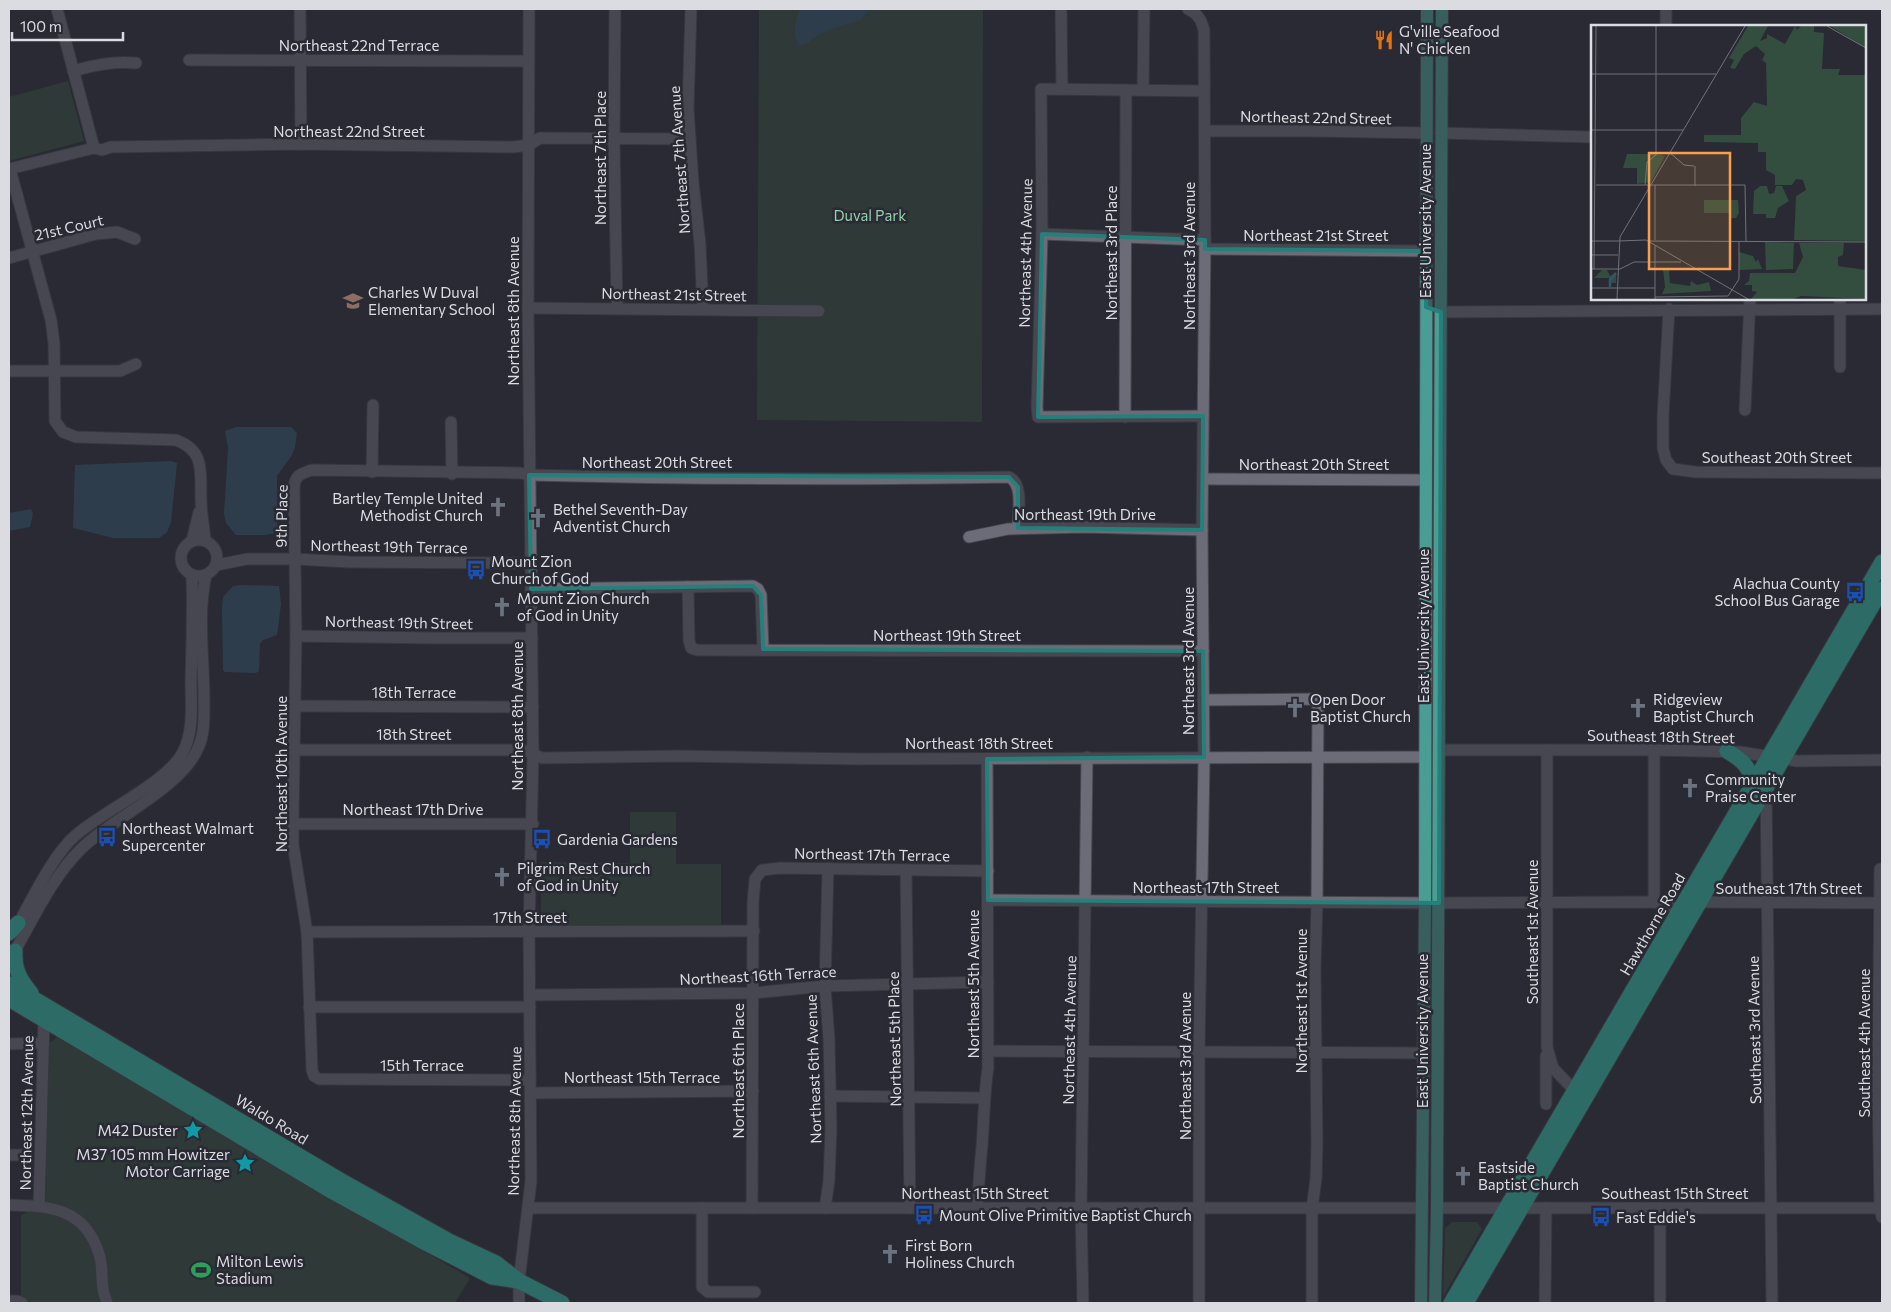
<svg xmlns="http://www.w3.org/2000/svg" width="1891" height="1312" font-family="Commissioner,sans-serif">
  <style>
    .green { fill: #334d3e }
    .water { fill: #34566a }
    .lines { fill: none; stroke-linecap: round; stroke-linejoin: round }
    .minor-casing { stroke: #46474f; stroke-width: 13 }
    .major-casing { stroke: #46474f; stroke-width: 14 }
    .highway-casing { stroke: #46474f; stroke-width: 17 }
    .minor { stroke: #6b6c77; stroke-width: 11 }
    .major { stroke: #499d93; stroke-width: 12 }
    .highway { stroke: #32bda5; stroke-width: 15 }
    .marked { fill: none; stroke: #23807a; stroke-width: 4; stroke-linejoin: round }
    .labels { text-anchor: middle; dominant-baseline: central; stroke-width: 5; stroke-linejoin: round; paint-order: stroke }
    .poi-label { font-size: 15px; fill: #dbdce2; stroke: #292a33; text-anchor: start }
    .street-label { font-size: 15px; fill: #dbdce2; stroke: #292a33 }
    .park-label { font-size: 15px; fill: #92d0ab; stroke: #292a33 }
    .inset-river { fill: none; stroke: #34566a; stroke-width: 2.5 }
    .inset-road { fill: none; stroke: #707179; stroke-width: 1 }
    .view { fill: #f99f4d; fill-opacity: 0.15; stroke: #f99f4d; stroke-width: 2.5 }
    .inset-edge { fill: none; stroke: #dbdce2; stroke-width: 2.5 }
  </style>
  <rect width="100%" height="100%" fill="#292a33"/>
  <g class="green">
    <polygon points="759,9 983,9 982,422 757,420"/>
    <polygon points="68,81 84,141 9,161 9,97"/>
    <polygon points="630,812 676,812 676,864 721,864 721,929 541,928 541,862 630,863"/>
    <polygon points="57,1037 470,1278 455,1303 21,1303 21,1215 46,1205 47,1045"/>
    <polygon points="1452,1222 1477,1222 1482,1229 1443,1297 1445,1228"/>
  </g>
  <g class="water">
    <path d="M800,9H870L860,20L828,30L813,38L808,43L800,45C791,37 796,19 800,9Z"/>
    <polygon points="236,427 291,427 297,433 295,447 292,455 277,476 277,533 265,535 236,535 226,523 224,514 228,448 225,431"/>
    <polygon points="171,461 177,463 171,522 167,532 159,538 113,538 73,528 75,465"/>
    <polygon points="31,509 33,514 30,527 9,531 9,513"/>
    <polygon points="241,585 279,586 281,604 277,635 263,640 260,644 259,671 256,673 225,672 223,670 222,607 223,597 233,586"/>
  </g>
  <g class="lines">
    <defs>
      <g id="minor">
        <polyline points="57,9 94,148"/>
        <polyline points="300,9 301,144"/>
        <polyline points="615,9 614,140 617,308"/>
        <polyline points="691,9 688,109 693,182 700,244 703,309"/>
        <polyline points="1061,9 1062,89"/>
        <path d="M1188,9C1198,14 1201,19 1204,30L1205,240L1202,530L1204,762L1199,1053V1303"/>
        <polyline points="1666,9 1666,26"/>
        <polyline points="189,60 528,61"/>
        <path d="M73,71C95,65 114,61 136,63"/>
        <polyline points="1143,90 1144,9"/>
        <polyline points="1205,131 1313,131 1427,133"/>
        <polyline points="1441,133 1592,137"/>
        <polyline points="9,169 94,148 102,150 111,147 301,144 513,147 529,145 540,138 690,139"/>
        <path d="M10,169L51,320L54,343L55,421L63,432L76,437L176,440C206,451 200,473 201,500C201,513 204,527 205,540"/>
        <polyline points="1042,234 1205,240"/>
        <polyline points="1205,249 1427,251"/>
        <polyline points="9,258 96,234 117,232 135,239"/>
        <polyline points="528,308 819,311"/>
        <polyline points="1669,309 1663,416 1663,448 1666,460 1673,469 1696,472 1882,473"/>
        <polyline points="1441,312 1882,309"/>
        <polyline points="1840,367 1840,299"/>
        <polyline points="9,371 120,371 136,364"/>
        <polyline points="1745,410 1750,299"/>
        <polyline points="1203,416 1038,417 1037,407 1042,234 1041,89 1204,91"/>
        <polyline points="1125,417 1126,90"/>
        <polyline points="451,422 452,474"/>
        <polyline points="372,472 373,405"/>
        <polyline points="1203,479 1426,480"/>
        <polyline points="969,537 1008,529 1084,527 1202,530"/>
        <circle cx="199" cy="558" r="18"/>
        <polyline points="192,541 199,512"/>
        <polyline points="217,565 247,559 295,559 350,562 530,563"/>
        <polyline points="688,587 689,640 691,648 697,650 1203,651"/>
        <polyline points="531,589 753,586 758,589 761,595 763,649"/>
        <polyline points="296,636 431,638 532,638"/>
        <polyline points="1203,700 1318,699 1317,902 1315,970 1317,1144 1316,1179 1312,1208 1312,1303"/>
        <polyline points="295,706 533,707"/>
        <polyline points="294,750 524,750 542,758 678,756 859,759 1425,757"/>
        <polyline points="1439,750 1654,750 1740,752 1797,761 1882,760"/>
        <polyline points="1547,750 1547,1047 1553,1068 1574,1090 1580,1093"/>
        <polyline points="1654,750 1654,902"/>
        <polyline points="1766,788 1772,1303"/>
        <polyline points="293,824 533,824"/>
        <polyline points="1882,869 1880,869 1878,1088 1880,1208 1882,1217"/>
        <polyline points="906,870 910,1208"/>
        <polyline points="988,900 1425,903"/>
        <polyline points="1699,902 1880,903"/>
        <polyline points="1439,903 1654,902 1681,909"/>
        <path d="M15,930C30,903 53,854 76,835C103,811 168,782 183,752C194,731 191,704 191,681C192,646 193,610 192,575"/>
        <polyline points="307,932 754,931"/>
        <path d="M12,956C33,920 51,878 82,848C113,818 182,787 198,748C205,734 204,715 204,700C204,658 197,616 206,575"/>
        <polyline points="530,995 753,993 825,986 988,982"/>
        <polyline points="309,1007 530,1007"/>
        <polyline points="9,1044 43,1043"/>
        <polyline points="988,1051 1422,1053"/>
        <path d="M530,1080L319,1079L314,1076L312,1070L307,932L293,844V824L296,636L294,488C295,475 300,474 312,470L520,473L529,475C689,479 849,480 1009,477C1024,484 1018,513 1018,528"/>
        <polyline points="531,1093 753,1091"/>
        <polyline points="830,1096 984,1098"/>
        <polyline points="1546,1104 1546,1056"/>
        <polyline points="9,1155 23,1155"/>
        <path d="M9,1205C50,1206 85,1208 99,1254C103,1264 101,1277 103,1288C103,1293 106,1298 107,1303"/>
        <polyline points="39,1206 44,1020"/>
        <polyline points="528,1208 1422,1208"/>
        <polyline points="702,1208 702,1287 708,1292 755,1292"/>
        <polyline points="752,1208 753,902 755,879 762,870 780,868 988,871"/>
        <polyline points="825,1208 829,1181 831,1129 829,1039 825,986 828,868"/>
        <path d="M978,1208C978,1187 980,1167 982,1146C984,1120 984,1094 988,1068L987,759"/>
        <polyline points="1437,1208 1882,1208"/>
        <polyline points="9,1301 18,1301 22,1303"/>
        <polyline points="519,1303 519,1281 531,1181 529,932 533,754 528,308 529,9"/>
        <polyline points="1083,1303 1081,1208 1087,757"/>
        <polyline points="1545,1303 1546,1208"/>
        <polyline points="1660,1303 1660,1208"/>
      </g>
      <g id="major">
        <polyline points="1421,1303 1425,903 1427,9"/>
        <polyline points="1435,1303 1437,1208 1442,9"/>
      </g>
      <g id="highway">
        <path d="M1727,751C1742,760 1752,768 1752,786"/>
        <polyline points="9,933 18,923"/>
        <path d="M15,951C14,969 20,980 31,993"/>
        <polyline points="9,984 340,1180 449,1241 496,1263 519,1281 562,1303"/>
        <polyline points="9,999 333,1192 420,1240 492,1277 518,1281"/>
        <polyline points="1451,1303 1882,562"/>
        <polyline points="1466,1303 1882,589"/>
      </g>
    </defs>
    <use href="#minor" class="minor-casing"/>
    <use href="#major" class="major-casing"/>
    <use href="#highway" class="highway-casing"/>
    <use href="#minor" class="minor"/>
    <use href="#major" class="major"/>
    <use href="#highway" class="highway"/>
  </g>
  <path d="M0 0H1891V1312H0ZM1042,234L1205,240V249L1427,251L1426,307L1441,312L1439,903L988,900L987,759L1204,757L1203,651L763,649L761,595L753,586L531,589L529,475L1009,477L1018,487V528L1202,530L1203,416L1038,417Z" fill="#292a33" fill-opacity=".55" fill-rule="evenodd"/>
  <path class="marked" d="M1042,234L1205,240V249L1427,251L1426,307L1441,312L1439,903L988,900L987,759L1204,757L1203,651L763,649L761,595L753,586L531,589L529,475L1009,477L1018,487V528L1202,530L1203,416L1038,417Z"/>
  <defs>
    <symbol id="restaurant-bare" viewBox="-9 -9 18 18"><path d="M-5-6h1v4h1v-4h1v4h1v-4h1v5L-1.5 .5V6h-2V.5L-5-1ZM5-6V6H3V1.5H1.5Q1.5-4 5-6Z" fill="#e8710a" stroke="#292a33" stroke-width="2.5" paint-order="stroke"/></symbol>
    <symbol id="school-bare" viewBox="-9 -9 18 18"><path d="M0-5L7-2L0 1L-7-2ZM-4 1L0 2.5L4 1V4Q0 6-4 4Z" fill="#8d6e63" stroke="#292a33" stroke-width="2.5" paint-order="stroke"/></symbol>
    <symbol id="church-bare" viewBox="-9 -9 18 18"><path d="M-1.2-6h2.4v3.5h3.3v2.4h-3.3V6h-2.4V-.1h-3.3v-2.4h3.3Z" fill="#6b7280" stroke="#292a33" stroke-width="2.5" paint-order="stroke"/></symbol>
    <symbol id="bus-bare" viewBox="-9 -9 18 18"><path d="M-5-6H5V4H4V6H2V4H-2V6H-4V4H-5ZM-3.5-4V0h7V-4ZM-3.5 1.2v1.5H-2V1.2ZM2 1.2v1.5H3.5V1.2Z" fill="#1a4fb4" stroke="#292a33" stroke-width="2.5" paint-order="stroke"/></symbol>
    <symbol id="sight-bare" viewBox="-9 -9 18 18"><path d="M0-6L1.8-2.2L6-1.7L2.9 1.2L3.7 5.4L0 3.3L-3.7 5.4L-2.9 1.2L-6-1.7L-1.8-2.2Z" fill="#0f9aa8" stroke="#292a33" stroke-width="2.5" paint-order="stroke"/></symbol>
    <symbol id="stadium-bare" viewBox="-9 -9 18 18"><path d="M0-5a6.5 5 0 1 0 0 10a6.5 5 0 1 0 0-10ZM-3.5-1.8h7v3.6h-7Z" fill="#2e9e5b" stroke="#292a33" stroke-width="2.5" paint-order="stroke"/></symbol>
  </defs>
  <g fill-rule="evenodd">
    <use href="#restaurant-bare" x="1370" y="26" width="28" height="28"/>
    <use href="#school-bare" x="339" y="287" width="28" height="28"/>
    <use href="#church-bare" x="484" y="493" width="28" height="28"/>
    <use href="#church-bare" x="524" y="504" width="28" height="28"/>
    <use href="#bus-bare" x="462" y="556" width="28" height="28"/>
    <use href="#bus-bare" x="1841" y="578" width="28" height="28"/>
    <use href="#church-bare" x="488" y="593" width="28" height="28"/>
    <use href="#church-bare" x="1281" y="694" width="28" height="28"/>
    <use href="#church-bare" x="1624" y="694" width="28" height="28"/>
    <use href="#church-bare" x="1676" y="774" width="28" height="28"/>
    <use href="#bus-bare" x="93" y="823" width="28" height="28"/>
    <use href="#bus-bare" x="528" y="825" width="28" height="28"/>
    <use href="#church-bare" x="488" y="863" width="28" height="28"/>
    <use href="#sight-bare" x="179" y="1116" width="28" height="28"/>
    <use href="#sight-bare" x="231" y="1149" width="28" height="28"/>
    <use href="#church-bare" x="1449" y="1162" width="28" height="28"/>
    <use href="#bus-bare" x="910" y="1201" width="28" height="28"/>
    <use href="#bus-bare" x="1587" y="1203" width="28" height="28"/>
    <use href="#church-bare" x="876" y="1240" width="28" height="28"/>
    <use href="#stadium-bare" x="187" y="1256" width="28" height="28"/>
  </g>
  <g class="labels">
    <g class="poi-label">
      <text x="1399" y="31">G'ville Seafood<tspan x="1399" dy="17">N' Chicken</tspan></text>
      <text x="368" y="292">Charles W Duval<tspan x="368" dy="17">Elementary School</tspan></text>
      <text x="483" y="498" text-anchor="end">Bartley Temple United<tspan x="483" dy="17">Methodist Church</tspan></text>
      <text x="553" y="509">Bethel Seventh-Day<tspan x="553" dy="17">Adventist Church</tspan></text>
      <text x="491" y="561">Mount Zion<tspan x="491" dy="17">Church of God</tspan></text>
      <text x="1840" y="583" text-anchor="end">Alachua County<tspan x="1840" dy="17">School Bus Garage</tspan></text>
      <text x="517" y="598">Mount Zion Church<tspan x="517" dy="17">of God in Unity</tspan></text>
      <text x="1310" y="699">Open Door<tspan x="1310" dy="17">Baptist Church</tspan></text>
      <text x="1653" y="699">Ridgeview<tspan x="1653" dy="17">Baptist Church</tspan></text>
      <text x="1705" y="779">Community<tspan x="1705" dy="17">Praise Center</tspan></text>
      <text x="122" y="828">Northeast Walmart<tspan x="122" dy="17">Supercenter</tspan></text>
      <text x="557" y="839">Gardenia Gardens</text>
      <text x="517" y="868">Pilgrim Rest Church<tspan x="517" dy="17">of God in Unity</tspan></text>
      <text x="178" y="1130" text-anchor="end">M42 Duster</text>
      <text x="230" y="1154" text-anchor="end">M37 105 mm Howitzer<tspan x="230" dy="17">Motor Carriage</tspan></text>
      <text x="1478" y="1167">Eastside<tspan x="1478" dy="17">Baptist Church</tspan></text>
      <text x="939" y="1215">Mount Olive Primitive Baptist Church</text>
      <text x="1616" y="1217">Fast Eddie's</text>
      <text x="905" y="1245">First Born<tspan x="905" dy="17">Holiness Church</tspan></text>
      <text x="216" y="1261">Milton Lewis<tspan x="216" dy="17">Stadium</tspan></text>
    </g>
    <g class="street-label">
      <text x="359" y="45">Northeast 22nd Terrace</text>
      <text transform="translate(1316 117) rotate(1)">Northeast 22nd Street</text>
      <text x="349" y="131">Northeast 22nd Street</text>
      <text transform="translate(600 158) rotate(-90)">Northeast 7th Place</text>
      <text transform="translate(679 160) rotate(-94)">Northeast 7th Avenue</text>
      <text transform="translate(1425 221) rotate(-90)">East University Avenue</text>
      <text transform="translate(69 227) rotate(-13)">21st Court</text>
      <text x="1316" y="235">Northeast 21st Street</text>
      <text transform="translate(1025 253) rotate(-89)">Northeast 4th Avenue</text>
      <text transform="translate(1111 253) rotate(-90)">Northeast 3rd Place</text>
      <text transform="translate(1189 256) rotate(-90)">Northeast 3rd Avenue</text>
      <text transform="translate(674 294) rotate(1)">Northeast 21st Street</text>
      <text transform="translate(513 311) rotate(-90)">Northeast 8th Avenue</text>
      <text x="1777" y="457">Southeast 20th Street</text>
      <text x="657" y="462">Northeast 20th Street</text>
      <text x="1314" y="464">Northeast 20th Street</text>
      <text x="1085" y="514">Northeast 19th Drive</text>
      <text transform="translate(281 516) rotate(-89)">9th Place</text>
      <text transform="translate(389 546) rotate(1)">Northeast 19th Terrace</text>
      <text transform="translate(399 622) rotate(1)">Northeast 19th Street</text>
      <text transform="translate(1423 626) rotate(-90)">East University Avenue</text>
      <text x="947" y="635">Northeast 19th Street</text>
      <text transform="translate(1188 661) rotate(-90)">Northeast 3rd Avenue</text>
      <text x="414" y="692">18th Terrace</text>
      <text transform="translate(517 716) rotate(-90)">Northeast 8th Avenue</text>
      <text x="414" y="734">18th Street</text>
      <text transform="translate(1661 736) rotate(1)">Southeast 18th Street</text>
      <text x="979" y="743">Northeast 18th Street</text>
      <text transform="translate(281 774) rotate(-90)">Northeast 10th Avenue</text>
      <text x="413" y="809">Northeast 17th Drive</text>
      <text transform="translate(872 854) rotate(1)">Northeast 17th Terrace</text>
      <text x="1206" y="887">Northeast 17th Street</text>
      <text x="1789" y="888">Southeast 17th Street</text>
      <text x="530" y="917">17th Street</text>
      <text transform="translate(1652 924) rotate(-60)">Hawthorne Road</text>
      <text transform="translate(1532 932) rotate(-90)">Southeast 1st Avenue</text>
      <text transform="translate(758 975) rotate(-3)">Northeast 16th Terrace</text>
      <text transform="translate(973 984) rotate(-90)">Northeast 5th Avenue</text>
      <text transform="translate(1301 1001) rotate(-90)">Northeast 1st Avenue</text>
      <text transform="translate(1069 1030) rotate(-89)">Northeast 4th Avenue</text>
      <text transform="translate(1754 1030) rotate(-91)">Southeast 3rd Avenue</text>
      <text transform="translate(1422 1031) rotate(-90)">East University Avenue</text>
      <text transform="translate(894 1039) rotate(-91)">Northeast 5th Place</text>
      <text transform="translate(1864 1043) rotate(-90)">Southeast 4th Avenue</text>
      <text x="422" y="1065">15th Terrace</text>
      <text transform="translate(1185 1066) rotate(-90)">Northeast 3rd Avenue</text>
      <text transform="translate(813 1069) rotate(-92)">Northeast 6th Avenue</text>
      <text transform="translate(738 1071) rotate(-90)">Northeast 6th Place</text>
      <text x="642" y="1077">Northeast 15th Terrace</text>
      <text transform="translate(26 1113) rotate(-89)">Northeast 12th Avenue</text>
      <text transform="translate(272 1119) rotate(31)">Waldo Road</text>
      <text transform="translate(514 1121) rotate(-89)">Northeast 8th Avenue</text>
      <text x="975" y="1193">Northeast 15th Street</text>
      <text x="1675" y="1193">Southeast 15th Street</text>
    </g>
    <g class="park-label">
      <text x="870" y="215">Duval Park</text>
    </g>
  </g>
  <g transform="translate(1591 25)">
    <rect width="275" height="275" fill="#292a33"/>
    <path d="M157,1H177L169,16L176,13V9L194,19L204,1L206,5L210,1H223V7L233,8L231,44H249L247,50H275V216L203,215L205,171L215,165L212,155L205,154L201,160H184V150L175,145V127H167V118L113,117V110H150V93L163,77L176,81L175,38L171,35L174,29L165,21L153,29L144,44L139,43L143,35L138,33ZM239,1H275V23ZM36,129H64L74,131L60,157L46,159V143H32ZM169,161H176L178,169L183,168L185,161H191L198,176L187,183L184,193H175V189H162L163,166ZM113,175H147L148,188L145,193H139V188H113ZM174,217L203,218L202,244L175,245ZM208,218H253L252,230L247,232V241L275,245V274L210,271L202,274H160L166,267L161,266V260H153L158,256L159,248H204L212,232ZM148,227L162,231L165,237L167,234L171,244L148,245ZM72,244H78L79,258L99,261L100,256L106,260L118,257L120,266L71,269L74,262ZM11,245H16L19,251L25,247V258H18V253H3Z" fill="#334d3e"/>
    <path class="inset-river" d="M19,262V255L25,248"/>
    <path class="inset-road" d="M236,1L275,23M0,49H125M0,105H92M78,127L93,140L103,141M104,141V161M5,160H154L155,216M54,160L56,137L65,130V1M64,160V215M0,216H27M27,216L55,215L157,274M57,216L275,217M0,230H27M0,244H29L43,237H90M3,244L5,1M0,263H64M64,272L137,271L148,254V217M26,274L29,212L154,1M64,274V221"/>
    <path class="view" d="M58,128H139V244H58Z"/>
    <rect width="275" height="275" class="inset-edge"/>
  </g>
  <rect width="1891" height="1312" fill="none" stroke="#dbdce2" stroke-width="20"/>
  <path d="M12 32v8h111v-8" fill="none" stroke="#dbdce2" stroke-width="2.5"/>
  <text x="20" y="32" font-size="15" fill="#dbdce2" stroke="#292a33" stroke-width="4" paint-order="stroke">100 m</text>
</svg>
